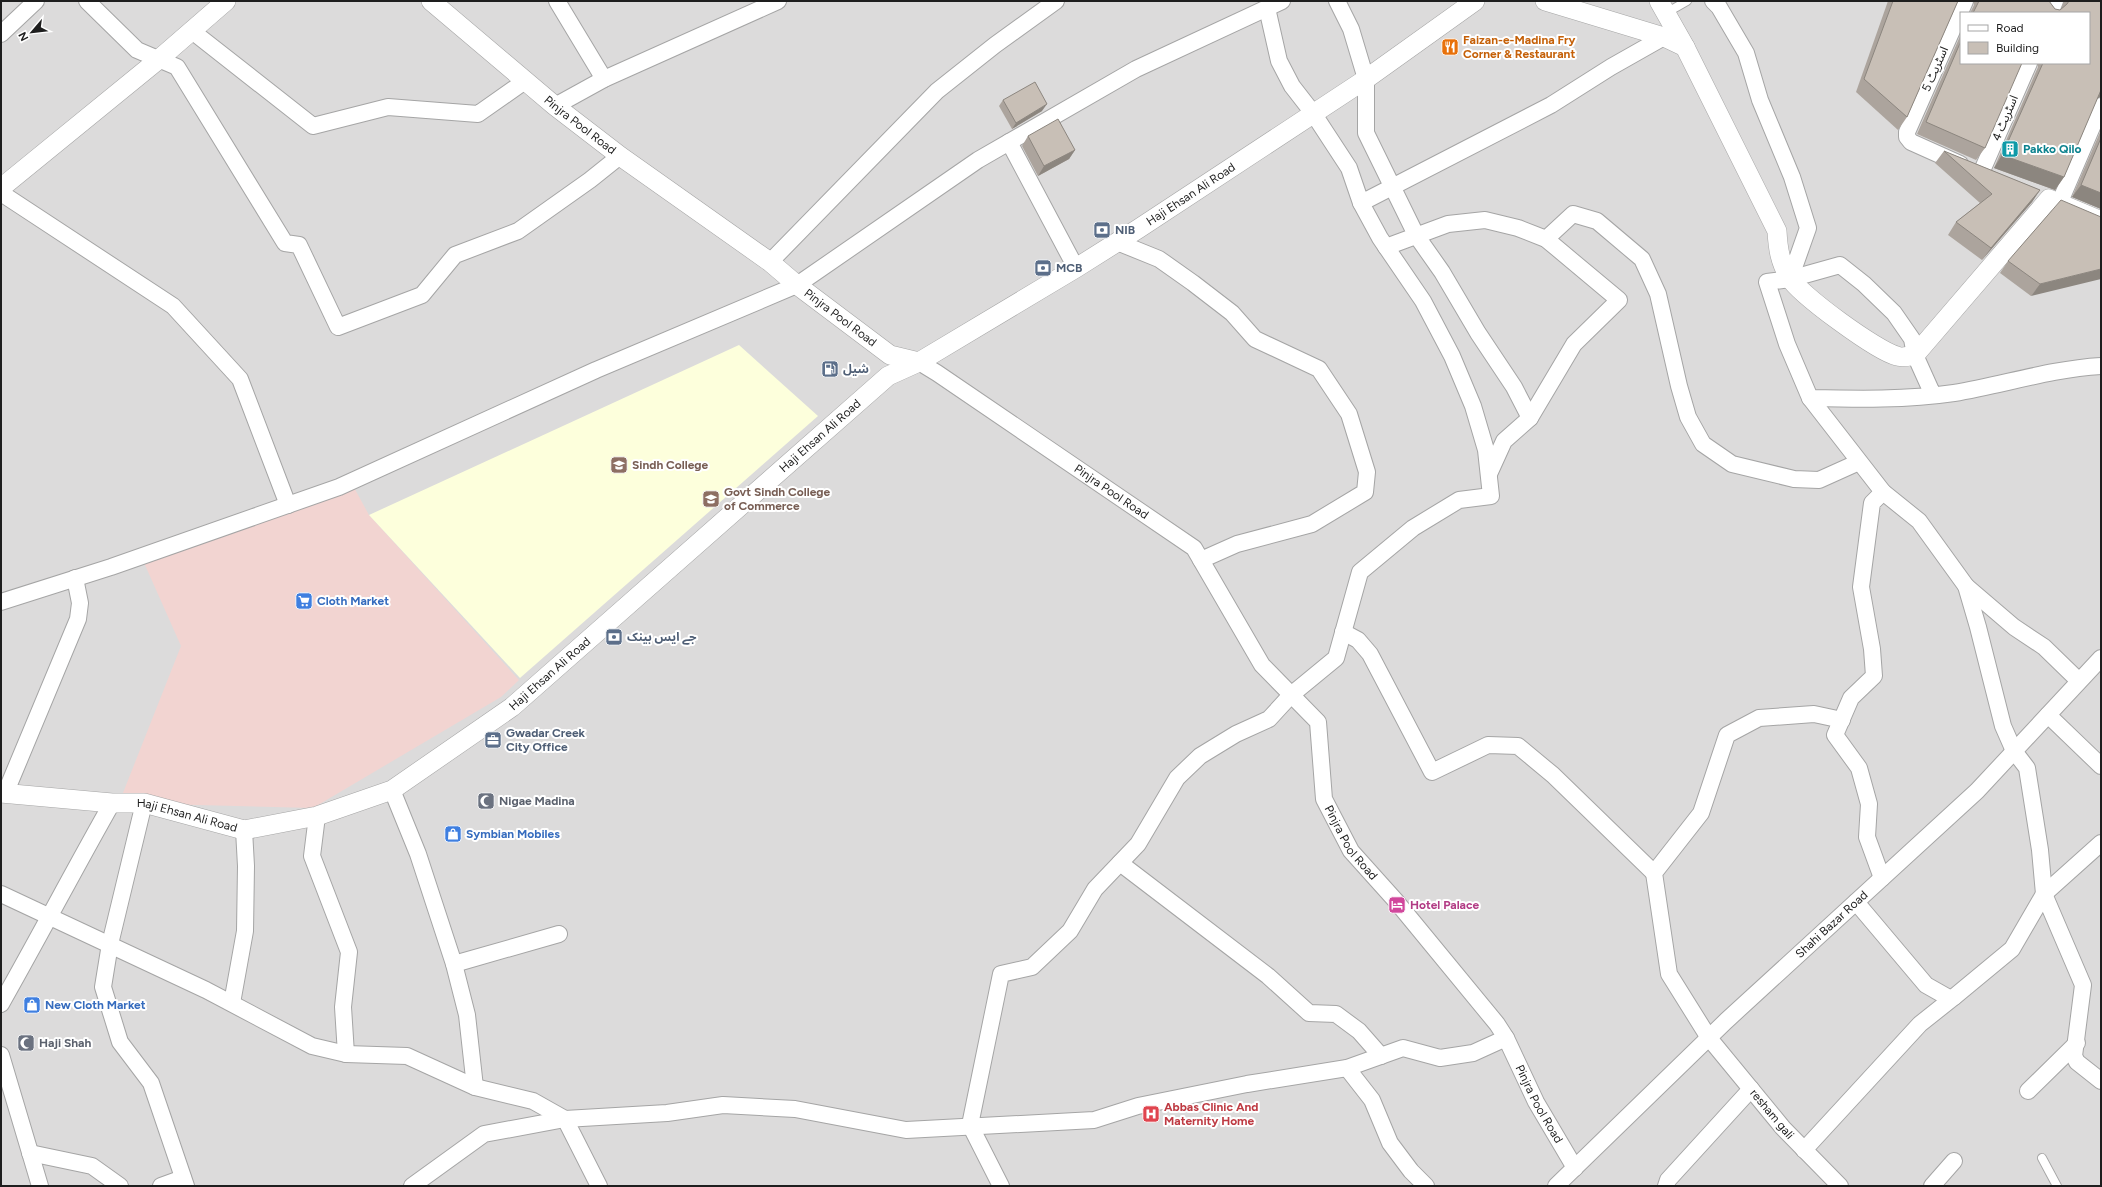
<svg xmlns="http://www.w3.org/2000/svg" width="2102" height="1187" font-family="Figtree,'Noto Sans Arabic',sans-serif">
  <style>
    .residential { fill: #dcdbdb; fill-rule: evenodd }
    .commercial { fill: #f2d4d1 }
    .education { fill: #fdffdc }
    .lines { fill: none; stroke-linecap: round; stroke-linejoin: round }
    .service-casing { stroke: #a5a5a5; stroke-width: 10 }
    .minor-casing { stroke: #a5a5a5; stroke-width: 18 }
    .tertiary-casing { stroke: #a5a5a5; stroke-width: 20 }
    .service { stroke: #fff; stroke-width: 8 }
    .minor { stroke: #fff; stroke-width: 16 }
    .tertiary { stroke: #fff; stroke-width: 19 }
    .wall { fill: #aca49d }
    .shaded-wall { fill: #8c867f }
    .building { fill: #c8bfb6; stroke: #8c867f }
    .labels { text-anchor: middle; dominant-baseline: central; stroke-width: 4; stroke-linejoin: round; paint-order: stroke }
    .food-label { font-size: 12px; font-weight: bold; fill: #c56008; stroke: #fff; text-anchor: start }
    .street-label { font-size: 12px; fill: #1e1e1e; stroke: #fff }
    .culture-label { font-size: 12px; font-weight: bold; fill: #0d838f; stroke: #fff; text-anchor: start }
    .service-label { font-size: 12px; font-weight: bold; fill: #4e5e75; stroke: #fff; text-anchor: start }
    .education-label { font-size: 12px; font-weight: bold; fill: #785e54; stroke: #fff; text-anchor: start }
    .shop-label { font-size: 12px; font-weight: bold; fill: #366cbe; stroke: #fff; text-anchor: start }
    .worship-label { font-size: 12px; font-weight: bold; fill: #5b616d; stroke: #fff; text-anchor: start }
    .hotel-label { font-size: 12px; font-weight: bold; fill: #b23c85; stroke: #fff; text-anchor: start }
    .health-label { font-size: 12px; font-weight: bold; fill: #be3a42; stroke: #fff; text-anchor: start }
  </style>
  <rect width="100%" height="100%" fill="#f0ece3"/>
  <path class="residential" d="M1,1H2101V1186H1ZM1961,13H2089V63H1961Z"/>
  <polygon class="commercial" points="351,482 369,515 519,680 501,697 313,808 119,803 181,646 141,556"/>
  <polygon class="education" points="739,345 818,416 520,678 369,515"/>
  <g class="lines">
    <defs>
      <g id="service">
        <polyline points="1666,13 1687,1"/>
        <polyline points="2042,1158 2057,1186"/>
      </g>
      <g id="minor">
        <polyline points="87,1 137,50 177,67 285,243 299,245 338,327 422,295 455,255 518,231 590,180 620,156"/>
        <polyline points="557,1 604,79"/>
        <polyline points="1337,1 1351,29 1366,79 1366,133 1416,235 1442,272 1478,333 1514,387 1530,418"/>
        <polyline points="1713,1 1719,7 1746,53 1760,100 1792,177 1808,228 1790,279"/>
        <polyline points="1267,8 1279,61 1292,86 1313,113 1349,168 1361,203 1551,105 1611,67 1664,37"/>
        <polyline points="2050,13 2055,1"/>
        <polyline points="192,31 313,126 388,107 478,114 525,81"/>
        <polyline points="1,34 36,1"/>
        <polyline points="555,106 604,79 778,1"/>
        <polyline points="1009,142 1076,268"/>
        <polyline points="1960,164 1911,142 1907,137 1907,132 1965,1"/>
        <polyline points="1981,173 2029,63"/>
        <polyline points="1,193 173,306 240,379 288,505"/>
        <polyline points="2059,204 2101,106"/>
        <polyline points="1546,239 1573,214 1597,221 1642,259 1658,294 1679,386 1688,417 1703,444 1732,464 1794,479 1819,480 1859,462"/>
        <polyline points="1117,242 1159,259 1193,283 1232,313 1255,339 1319,369 1349,414 1367,472 1365,492 1312,524 1237,544 1201,560"/>
        <polyline points="1386,247 1448,224 1485,220 1518,228 1546,239 1619,300 1574,344 1530,418 1504,441 1489,474"/>
        <polyline points="770,262 937,91 995,45 1056,1"/>
        <path id="s1" d="M919,362L937,373L1194,548L1262,665L1318,722L1324,799L1351,851L1395,900L1497,1024L1506,1038L1536,1102L1575,1168"/>
        <path d="M1933,395L1915,355L1912,339L1894,313L1864,284L1840,265L1790,279L1767,282L1787,344L1810,398C1858,399 1906,400 1954,393C2003,385 2050,369 2101,366"/>
        <polyline points="1810,398 1883,492 1919,521 1966,586 1978,627 2003,726 2014,751 2027,768 2040,850 2044,894 2083,985 2074,1056 2077,1062 2101,1081"/>
        <polyline points="1966,586 2014,627 2044,647 2079,681"/>
        <polyline points="1,602 111,567 339,487 596,370 797,285 978,160 1136,69 1282,1"/>
        <polyline points="1343,632 1358,640 1370,654 1432,772 1488,745 1518,746 1553,775 1654,873"/>
        <polyline points="2048,715 2101,766"/>
        <polyline points="392,790 418,854 454,964 467,1015 475,1087"/>
        <polyline points="5,794 78,619 80,603 75,578"/>
        <polyline points="144,803 110,944 103,987 120,1042 151,1083 186,1186"/>
        <polyline points="317,816 312,856 349,952 343,1007 346,1054"/>
        <polyline points="1120,863 1268,976 1309,1013 1336,1014 1359,1031 1381,1056"/>
        <polyline points="1882,878 1867,837 1869,804 1859,768 1835,735 1851,698 1874,676 1872,649 1861,587 1872,503 1883,492"/>
        <polyline points="1,894 206,990 312,1046 346,1054 407,1056 475,1087 533,1101 565,1119 599,1186"/>
        <polyline points="1856,902 1926,985 1949,998 1954,997 2012,949 2044,894 2101,843"/>
        <polyline points="454,964 559,934"/>
        <polyline points="232,1003 245,931 246,866 244,830"/>
        <path d="M1,1004C39,937 74,870 112,803"/>
        <polyline points="1,1055 40,1186"/>
        <polyline points="1347,1068 1372,1100 1390,1143 1411,1171 1426,1186"/>
        <polyline points="2028,1091 2077,1043"/>
        <polyline points="1804,1150 1920,1024 1954,997"/>
        <polyline points="30,1153 92,1166 120,1186"/>
        <polyline points="161,1186 183,1178"/>
        <polyline points="412,1186 484,1134 565,1119 667,1113 723,1105 795,1109 906,1130 1094,1120 1138,1106 1247,1084 1347,1068 1403,1048 1440,1058 1473,1053 1506,1038"/>
        <polyline points="1001,1186 970,1125 1001,974 1032,967 1070,931 1095,889 1138,844 1177,778 1200,756 1236,734 1269,719 1291,695 1336,658 1360,572 1413,528 1459,500 1491,496 1486,450 1473,406 1452,356 1423,301 1380,238 1361,203"/>
        <path id="s2" d="M1556,1186L1726,1021L1977,791L2101,658"/>
        <polyline points="1666,1186 1668,1180 1751,1089"/>
        <polyline points="1840,1186 1783,1128 1709,1038 1669,974 1654,873 1701,813 1727,735 1759,718 1814,714 1842,720"/>
        <polyline points="1932,1186 1954,1161"/>
      </g>
      <g id="tertiary">
        <path id="s3" d="M431,1L555,106L620,156L770,262L797,285L890,355L919,362"/>
        <path d="M1545,1L1664,37L1685,47L1777,231C1778,249 1780,262 1789,277C1800,295 1877,351 1897,356C1902,358 1910,356 1915,355L2049,199L2101,221"/>
        <polyline points="1659,1 1685,47"/>
        <polyline points="1,188 158,60 226,1"/>
        <path id="s4" d="M1,793L112,803H144L244,830L317,816L392,790L512,707L888,376L919,362L1076,268L1138,229L1366,79L1475,1"/>
      </g>
    </defs>
    <use href="#service" class="service-casing"/>
    <use href="#minor" class="minor-casing"/>
    <use href="#tertiary" class="tertiary-casing"/>
    <use href="#service" class="service"/>
    <use href="#minor" class="minor"/>
    <use href="#tertiary" class="tertiary"/>
  </g>
  <g class="wall">
    <polygon points="1888,1 1958,1 1907,117 1898,130 1856,92"/>
    <polygon points="1973,1 2049,1 2055,9 2060,10 2061,9 2064,1 2101,1 2100,97 2097,98 2064,177 2055,190 1994,168 2038,67 2037,63 2089,63 2089,13 1970,13 1974,5"/>
    <polygon points="1961,34 1961,63 1985,148 1976,160 1917,134"/>
    <polygon points="1003,100 1042,111 1012,129 999,106"/>
    <polygon points="2101,130 2101,209 2072,197"/>
    <polygon points="1028,136 1075,150 1069,159 1038,176 1022,146"/>
    <polygon points="1944,151 2040,190 2032,202 1982,260 1948,235 1956,222 1980,203 1935,163"/>
    <polygon points="2101,217 2031,296 2000,273 2008,261"/>
  </g>
  <g class="shaded-wall">
    <polygon points="2101,90 2101,97 2100,97 2092,102"/>
    <polygon points="1047,104 1042,111 1012,129 1016,123"/>
    <polygon points="1075,150 1069,159 1038,176 1044,166"/>
    <polygon points="2002,155 2064,177 2055,190 1994,168"/>
    <polygon points="2081,185 2101,193 2101,209 2072,197"/>
    <polygon points="2040,190 2032,202 1982,260 1991,248"/>
    <polygon points="2101,269 2101,279 2031,296 2040,284"/>
  </g>
  <g class="building">
    <polygon points="1893,1 1958,1 1907,117 1864,79"/>
    <polygon points="1979,1 2049,1 2055,9 2060,10 2067,4 2069,1 2101,1 2101,90 2064,177 2002,155 2043,63 2089,63 2089,13 1973,13"/>
    <polygon points="1961,41 1961,63 2022,63 1985,148 1926,122"/>
    <polygon points="1035,82 1047,104 1016,123 1003,100"/>
    <polygon points="1058,119 1075,150 1044,166 1028,136"/>
    <polygon points="2101,138 2101,193 2081,185"/>
    <polygon points="1944,151 2040,190 1991,248 1956,222 1992,194"/>
    <polygon points="2061,200 2101,217 2101,269 2040,284 2008,261"/>
  </g>
  <defs>
    <symbol id="restaurant-square" viewBox="-11 -11 22 22"><rect x="-9" y="-9" width="18" height="18" rx="4" fill="#e8710a" stroke="#fff"/><path d="M-5-6h1v4h1v-4h1v4h1v-4h1v5L-1.5 .5V6h-2V.5L-5-1ZM5-6V6H3V1.5H1.5Q1.5-4 5-6Z" fill="#fff"/></symbol>
    <symbol id="building-square" viewBox="-11 -11 22 22"><rect x="-9" y="-9" width="18" height="18" rx="4" fill="#0f9aa8" stroke="#fff"/><path d="M-4-6H4V6H1V3H-1V6H-4ZM-2.5-4.3h1.7v1.8h-1.7ZM.8-4.3h1.7v1.8H.8ZM-2.5-1h1.7V.8h-1.7ZM.8-1h1.7V.8H.8Z" fill="#fff"/></symbol>
    <symbol id="bank-square" viewBox="-11 -11 22 22"><rect x="-9" y="-9" width="18" height="18" rx="4" fill="#5c6f8a" stroke="#fff"/><path d="M-6-4H6V4H-6ZM0-2.3a2.3 2.3 0 1 0 0 4.6a2.3 2.3 0 1 0 0-4.6Z" fill="#fff"/></symbol>
    <symbol id="fuel-square" viewBox="-11 -11 22 22"><rect x="-9" y="-9" width="18" height="18" rx="4" fill="#5c6f8a" stroke="#fff"/><path d="M-5.5-6h7V0h2V4h1.3V-2.5L3-4.5l.8-.8L6-3V5H2.5V1h-1V6h-7ZM-4.2-4.7v3.2H.2V-4.7Z" fill="#fff"/></symbol>
    <symbol id="university-square" viewBox="-11 -11 22 22"><rect x="-9" y="-9" width="18" height="18" rx="4" fill="#8d6e63" stroke="#fff"/><path d="M0-5L7-2L0 1L-7-2ZM-4 1L0 2.5L4 1V4Q0 6-4 4Z" fill="#fff"/></symbol>
    <symbol id="supermarket-square" viewBox="-11 -11 22 22"><rect x="-9" y="-9" width="18" height="18" rx="4" fill="#3f7fe0" stroke="#fff"/><path d="M-6-5.5h2.5l.6 2H6L4.5 2H-2.5L-4.4-4H-6ZM-1.5 3.2a1.3 1.3 0 1 0 .1 0ZM3 3.2a1.3 1.3 0 1 0 .1 0Z" fill="#fff"/></symbol>
    <symbol id="office-square" viewBox="-11 -11 22 22"><rect x="-9" y="-9" width="18" height="18" rx="4" fill="#5c6f8a" stroke="#fff"/><path d="M-6-3h4V-5.5h4V-3h4V5H-6ZM-1-4.5V-3h2v-1.5ZM-6 0V1H6V0Z" fill="#fff"/></symbol>
    <symbol id="mosque-square" viewBox="-11 -11 22 22"><rect x="-9" y="-9" width="18" height="18" rx="4" fill="#6b7280" stroke="#fff"/><path d="M3.5-4.9A6 6 0 1 0 3.5 4.9A5 5 0 1 1 3.5-4.9Z" fill="#fff"/></symbol>
    <symbol id="shop-square" viewBox="-11 -11 22 22"><rect x="-9" y="-9" width="18" height="18" rx="4" fill="#3f7fe0" stroke="#fff"/><path d="M-5-2.5h2.3a2.7 3.5 0 0 1 5.4 0H5L5.5 6h-11ZM-1.5-2.5h3a1.5 2.3 0 0 0-3 0Z" fill="#fff"/></symbol>
    <symbol id="hotel-square" viewBox="-11 -11 22 22"><rect x="-9" y="-9" width="18" height="18" rx="4" fill="#d1479c" stroke="#fff"/><path d="M-6-4.5h1.5V1H6V5H4.5V3h-9V5H-6ZM-4 0a1.8 1.8 0 1 1 3.6 0ZM.5 0V-2.5h3Q6-2.5 6 0Z" fill="#fff"/></symbol>
    <symbol id="hospital-square" viewBox="-11 -11 22 22"><rect x="-9" y="-9" width="18" height="18" rx="4" fill="#e0444e" stroke="#fff"/><path d="M-5-5h3v3.5h4V-5h3V5h-3V1.5h-4V5h-3Z" fill="#fff"/></symbol>
  </defs>
  <g fill-rule="evenodd">
    <use href="#restaurant-square" x="1440" y="37" width="20" height="20"/>
    <use href="#building-square" x="2000" y="139" width="20" height="20"/>
    <use href="#bank-square" x="1092" y="220" width="20" height="20"/>
    <use href="#bank-square" x="1033" y="258" width="20" height="20"/>
    <use href="#fuel-square" x="820" y="359" width="20" height="20"/>
    <use href="#university-square" x="609" y="455" width="20" height="20"/>
    <use href="#university-square" x="701" y="489" width="20" height="20"/>
    <use href="#supermarket-square" x="294" y="591" width="20" height="20"/>
    <use href="#bank-square" x="604" y="627" width="20" height="20"/>
    <use href="#office-square" x="483" y="730" width="20" height="20"/>
    <use href="#mosque-square" x="476" y="791" width="20" height="20"/>
    <use href="#shop-square" x="443" y="824" width="20" height="20"/>
    <use href="#hotel-square" x="1387" y="895" width="20" height="20"/>
    <use href="#shop-square" x="22" y="995" width="20" height="20"/>
    <use href="#mosque-square" x="16" y="1033" width="20" height="20"/>
    <use href="#hospital-square" x="1141" y="1104" width="20" height="20"/>
  </g>
  <g class="labels">
    <g class="food-label">
      <text x="1463" y="40">Faizan-e-Madina Fry<tspan x="1463" dy="14">Corner &amp; Restaurant</tspan></text>
    </g>
    <g class="street-label">
      <text transform="translate(1935 69) rotate(-66)">اسٹریٹ 5</text>
      <text transform="translate(2005 118) rotate(-67)">اسٹریٹ 4</text>
      <text stroke="none"><textPath href="#s3" startOffset="194">Pinjra Pool Road</textPath></text>
      <text stroke="none"><textPath href="#s4" startOffset="1401">Haji Ehsan Ali Road</textPath></text>
      <text stroke="none"><textPath href="#s3" startOffset="518">Pinjra Pool Road</textPath></text>
      <text stroke="none"><textPath href="#s4" startOffset="957">Haji Ehsan Ali Road</textPath></text>
      <text stroke="none"><textPath href="#s1" startOffset="232">Pinjra Pool Road</textPath></text>
      <text stroke="none"><textPath href="#s4" startOffset="597">Haji Ehsan Ali Road</textPath></text>
      <text stroke="none"><textPath href="#s4" startOffset="188">Haji Ehsan Ali Road</textPath></text>
      <text stroke="none"><textPath href="#s1" startOffset="676">Pinjra Pool Road</textPath></text>
      <text stroke="none"><textPath href="#s2" startOffset="380">Shahi Bazar Road</textPath></text>
      <text stroke="none"><textPath href="#s1" startOffset="1000">Pinjra Pool Road</textPath></text>
      <text transform="translate(1772 1114) rotate(50)">resham gali</text>
    </g>
    <g class="culture-label">
      <text x="2023" y="149">Pakko Qilo</text>
    </g>
    <g class="service-label">
      <text x="1115" y="230">NIB</text>
      <text x="1056" y="268">MCB</text>
      <text x="843" y="369">شیل</text>
      <text x="627" y="637">جے ایس بینک</text>
      <text x="506" y="733">Gwadar Creek<tspan x="506" dy="14">City Office</tspan></text>
    </g>
    <g class="education-label">
      <text x="632" y="465">Sindh College</text>
      <text x="724" y="492">Govt Sindh College<tspan x="724" dy="14">of Commerce</tspan></text>
    </g>
    <g class="shop-label">
      <text x="317" y="601">Cloth Market</text>
      <text x="466" y="834">Symbian Mobiles</text>
      <text x="45" y="1005">New Cloth Market</text>
    </g>
    <g class="worship-label">
      <text x="499" y="801">Nigae Madina</text>
      <text x="39" y="1043">Haji Shah</text>
    </g>
    <g class="hotel-label">
      <text x="1410" y="905">Hotel Palace</text>
    </g>
    <g class="health-label">
      <text x="1164" y="1107">Abbas Clinic And<tspan x="1164" dy="14">Maternity Home</tspan></text>
    </g>
  </g>
  <rect width="2102" height="1187" fill="none" stroke="#1e1e1e" stroke-width="4"/>
  <rect x="1960" y="12" width="130" height="52" fill="#ffffff" stroke="#a5a5a5"/>
  <rect x="1968" y="25" width="20" height="6" fill="#ffffff" stroke="#a5a5a5"/>
  <text x="1996" y="32" font-size="12" fill="#1e1e1e">Road</text>
  <rect x="1968" y="42" width="20" height="12" fill="#c8bfb6" stroke="#a5a5a5"/>
  <text x="1996" y="52" font-size="12" fill="#1e1e1e">Building</text>
  <g transform="translate(32 32) rotate(242)" stroke="#ffffff" stroke-width="3" paint-order="stroke">
  <path d="M0-3L7 15L0 10L-7 15Z" fill="#1e1e1e"/>
  <text y="-6" font-size="11" font-weight="bold" text-anchor="middle" fill="#1e1e1e">N</text>
  </g>
</svg>
